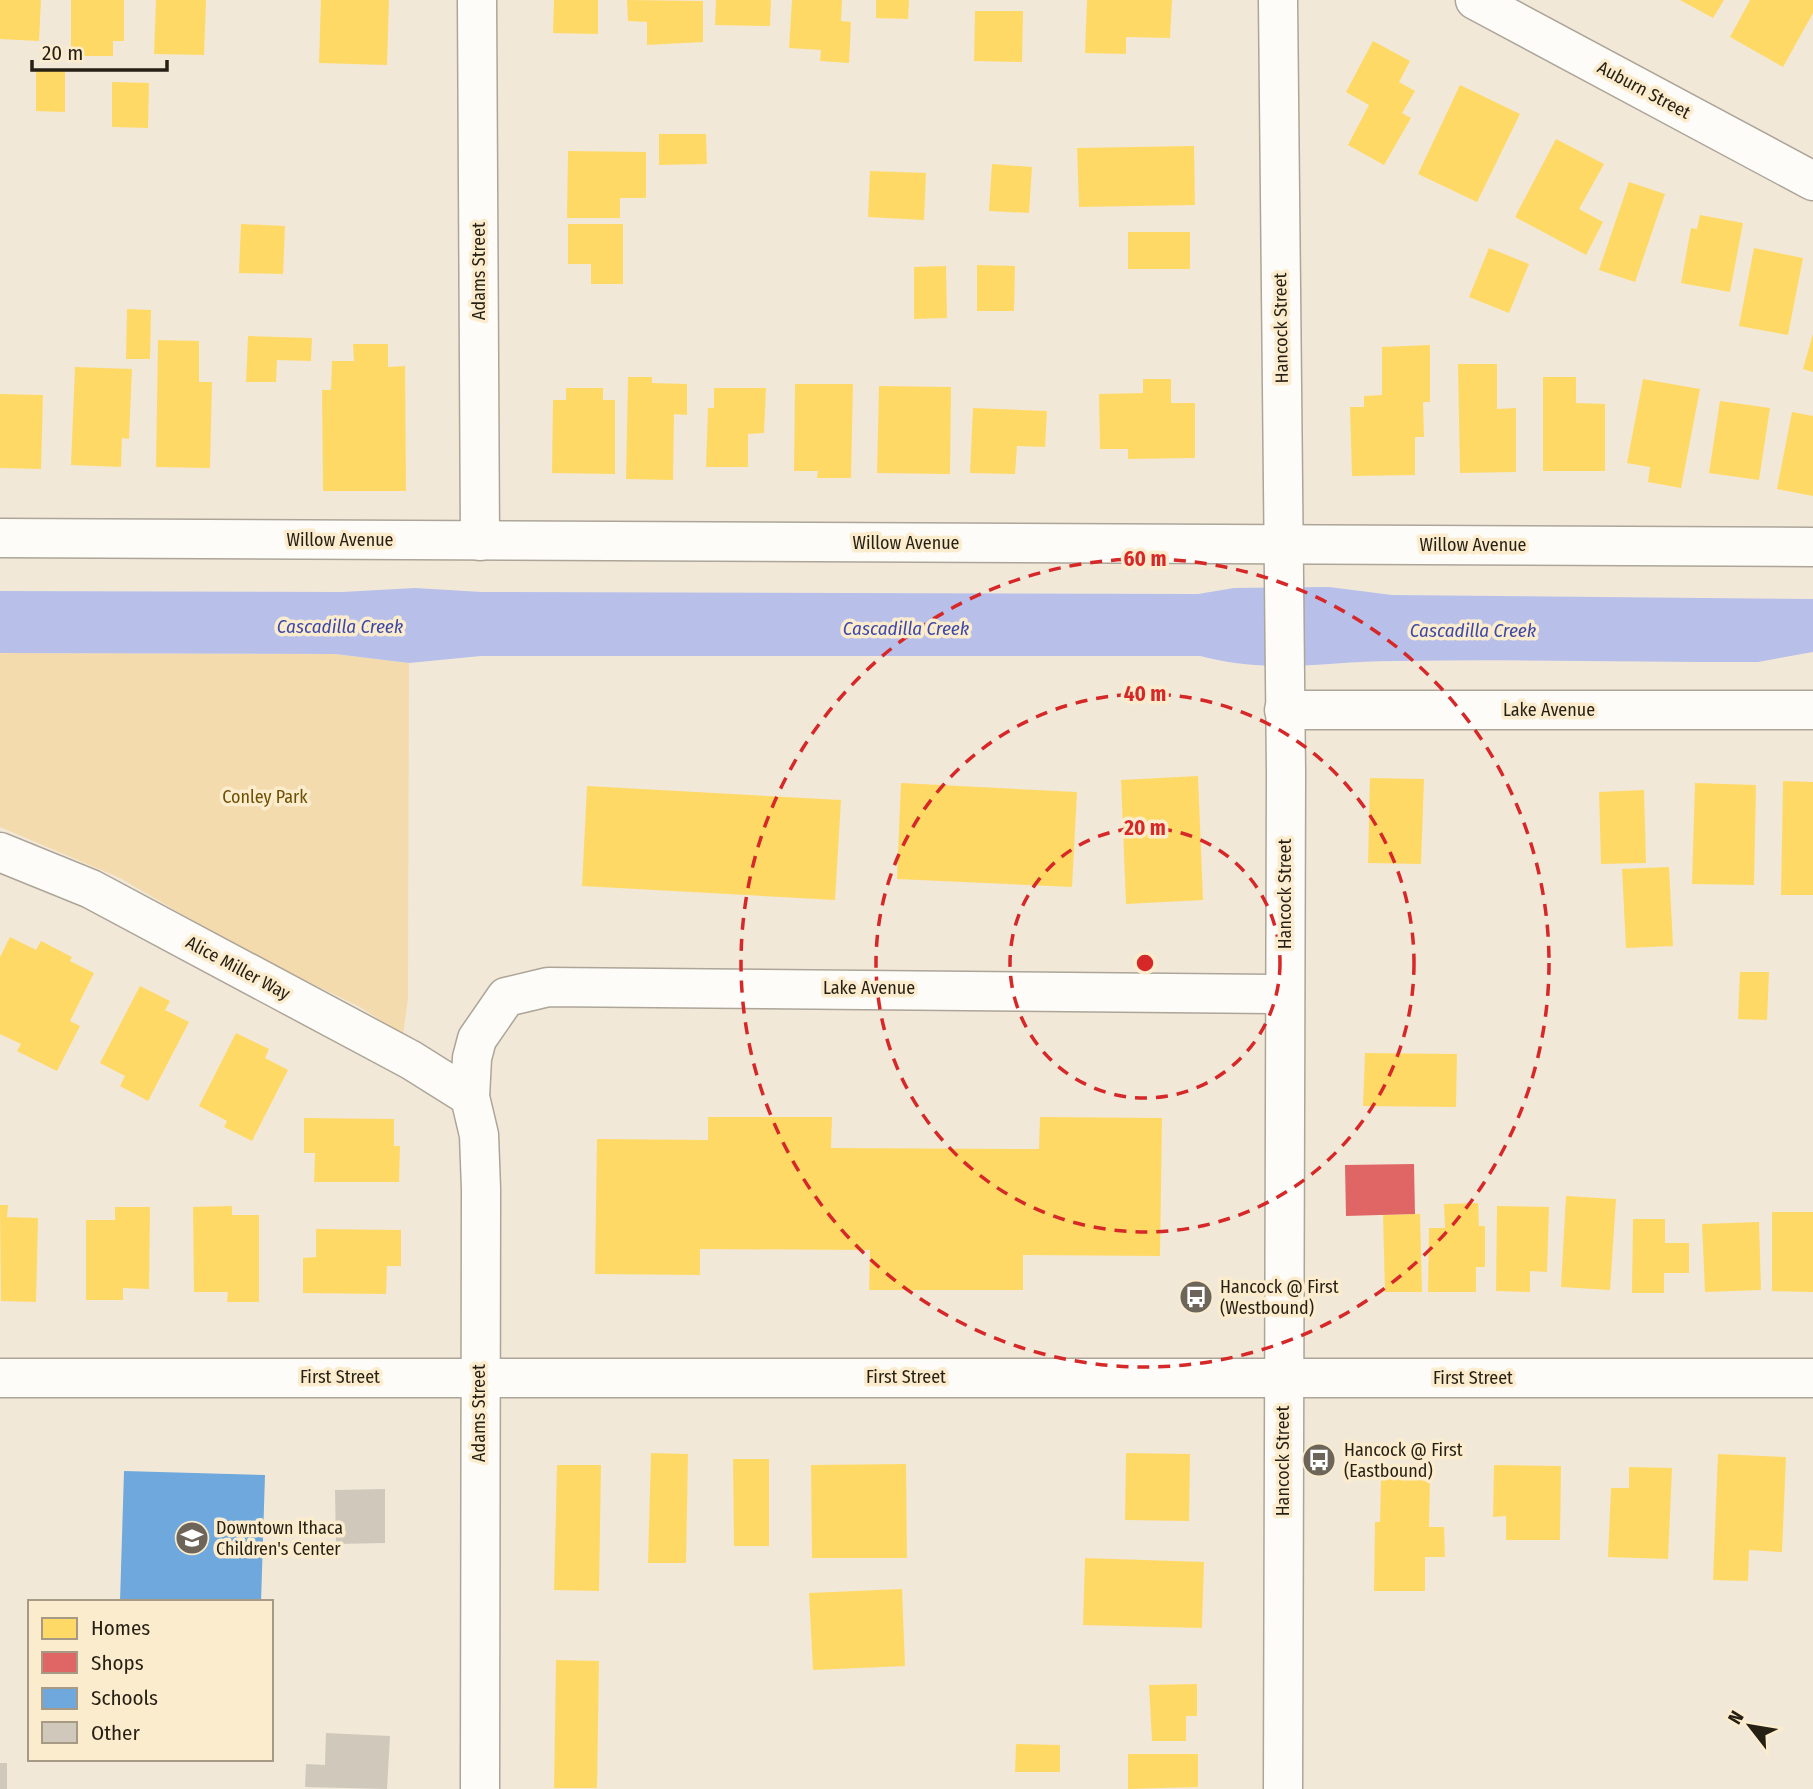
<svg xmlns="http://www.w3.org/2000/svg" width="1813" height="1789" font-family="'Fira Sans Condensed',sans-serif">
  <style>
    .green { fill: #f4dbae }
    .water { fill: #b8c0ea }
    .homes { fill: #ffd966 }
    .shops { fill: #e06666 }
    .schools { fill: #6fa8dc }
    .building { fill: #cfc8bb }
    .lines { fill: none; stroke-linecap: round; stroke-linejoin: round }
    .minor-casing { stroke: #aca598; stroke-width: 41 }
    .minor { stroke: #fdfcf9; stroke-width: 38 }
    .ring { fill: none; stroke: #d62828; stroke-width: 3.5; stroke-dasharray: 12 9 }
    .labels { text-anchor: middle; dominant-baseline: central; stroke-width: 7; stroke-linejoin: round; paint-order: stroke }
    .street-label { font-size: 18px; fill: #251f14; stroke: #fcecce }
    .park-label { font-size: 18px; fill: #6e5002; stroke: #fcecce }
    .poi-label { font-size: 18px; fill: #251f14; stroke: #fcecce; text-anchor: start }
    .water-label { font-size: 19px; font-style: italic; fill: #3c48a7; stroke: #fcecce }
    .centre { fill: #d62828; stroke: #fcecce; stroke-width: 3.5 }
    .ring-label { font-size: 21px; text-anchor: middle; font-weight: bold; fill: #d62828; stroke: #fcecce; stroke-width: 7; stroke-linejoin: round; paint-order: stroke }
  </style>
  <rect width="100%" height="100%" fill="#f2e8d8"/>
  <polygon class="green" points="0,653 335,654 409,663 408,999 403,1035 360,1007 245,951 120,878 0,827"/>
  <path class="water" d="M1329,587L1392,595L1813,599V652L1758,662C1637,662 1516,659 1396,661C1325,661 1272,675 1200,656H481L409,663L335,654L0,653V591L342,592L415,588L482,592L1198,594L1234,588Z"/>
  <g class="homes">
    <polygon points="0,0 41,0 39,41 0,39"/>
    <polygon points="71,0 124,0 124,41 113,41 113,56 71,56"/>
    <polygon points="156,0 206,0 204,55 154,54"/>
    <polygon points="321,0 389,0 387,65 319,63"/>
    <polygon points="554,0 598,0 598,34 553,33"/>
    <polygon points="627,0 703,1 703,42 647,45 647,22 628,21"/>
    <polygon points="716,0 771,0 770,26 715,25"/>
    <polygon points="792,0 842,0 841,21 851,22 849,63 820,61 821,50 789,48"/>
    <polygon points="876,0 909,0 908,19 876,18"/>
    <polygon points="1087,0 1172,0 1170,38 1126,37 1126,54 1085,53"/>
    <polygon points="1680,0 1724,0 1713,18"/>
    <polygon points="1750,0 1813,0 1813,13 1783,67 1730,37"/>
    <polygon points="975,11 1023,11 1022,62 974,61"/>
    <polygon points="1373,41 1410,61 1399,82 1415,91 1402,113 1411,118 1384,165 1348,145 1369,105 1346,92"/>
    <polygon points="36,69 65,70 65,112 36,111"/>
    <polygon points="112,82 149,83 148,128 112,127"/>
    <polygon points="1460,85 1520,114 1477,202 1418,174"/>
    <polygon points="659,134 706,134 707,164 659,165"/>
    <polygon points="1556,139 1604,164 1579,209 1603,222 1586,255 1515,217"/>
    <polygon points="1194,146 1195,205 1079,207 1077,148"/>
    <polygon points="568,151 646,152 646,198 620,198 620,218 567,218"/>
    <polygon points="992,164 1032,167 1029,213 989,211"/>
    <polygon points="870,171 926,173 924,220 868,217"/>
    <polygon points="1629,182 1665,194 1635,282 1599,270"/>
    <polygon points="1700,215 1743,223 1730,292 1681,283 1691,228 1697,229"/>
    <polygon points="241,224 285,226 283,274 239,273"/>
    <polygon points="568,224 623,224 623,284 591,284 591,264 568,264"/>
    <rect x="1128" y="232" width="62" height="37"/>
    <polygon points="1489,248 1529,264 1509,313 1469,297"/>
    <polygon points="1754,248 1803,258 1788,335 1739,326"/>
    <polygon points="977,265 1015,266 1014,311 977,311"/>
    <polygon points="946,266 947,318 914,319 914,267"/>
    <polygon points="127,309 151,310 150,359 126,359"/>
    <polygon points="1813,334 1813,372 1803,369"/>
    <polygon points="248,336 312,338 311,361 277,360 276,382 246,382"/>
    <polygon points="158,340 199,341 199,382 212,382 210,468 156,467"/>
    <polygon points="353,344 388,344 388,367 405,366 406,491 323,491 322,390 331,390 332,361 354,361"/>
    <polygon points="1430,345 1430,402 1423,402 1424,437 1415,437 1415,475 1352,476 1350,407 1364,407 1364,396 1382,395 1382,347"/>
    <polygon points="1458,364 1497,364 1497,409 1516,408 1516,472 1460,473"/>
    <polygon points="75,367 132,369 129,439 122,438 121,467 71,465"/>
    <polygon points="628,377 652,377 652,383 687,384 687,415 674,414 673,480 626,479"/>
    <polygon points="1543,377 1576,377 1576,403 1605,404 1605,471 1543,471"/>
    <polygon points="1143,379 1171,379 1171,403 1195,403 1195,458 1128,459 1128,449 1100,449 1099,394 1143,393"/>
    <polygon points="1643,379 1700,389 1681,488 1648,482 1650,467 1627,463"/>
    <polygon points="795,384 853,384 851,478 817,478 818,471 794,471"/>
    <polygon points="879,386 951,387 950,474 877,473"/>
    <polygon points="566,388 603,388 603,400 615,400 615,474 552,473 553,400 566,400"/>
    <polygon points="714,388 766,388 764,433 748,434 748,467 706,467 708,408 714,408"/>
    <polygon points="0,394 43,395 41,469 0,468"/>
    <polygon points="1720,401 1770,408 1759,480 1709,473"/>
    <polygon points="973,408 1047,411 1045,447 1017,446 1015,474 970,473"/>
    <polygon points="1792,412 1813,416 1813,496 1777,489"/>
    <polygon points="1198,776 1203,900 1126,904 1121,780"/>
    <polygon points="1370,778 1424,779 1421,864 1368,863"/>
    <polygon points="1783,781 1813,782 1813,895 1781,895"/>
    <polygon points="901,783 1077,792 1072,887 897,879"/>
    <polygon points="1695,783 1756,785 1754,885 1692,884"/>
    <polygon points="587,786 841,800 835,900 582,886"/>
    <polygon points="1644,790 1646,863 1601,864 1599,792"/>
    <polygon points="1669,867 1673,946 1626,948 1622,869"/>
    <polygon points="10,937 36,950 41,941 72,957 70,961 94,973 70,1021 80,1026 57,1071 17,1051 21,1044 0,1034 0,957"/>
    <polygon points="1740,972 1769,972 1767,1020 1738,1019"/>
    <polygon points="140,986 170,1001 165,1010 189,1022 148,1101 120,1086 125,1076 100,1063"/>
    <polygon points="236,1033 269,1049 265,1058 288,1070 252,1141 224,1127 227,1121 199,1106"/>
    <polygon points="1365,1053 1457,1054 1456,1107 1363,1106"/>
    <polygon points="708,1117 832,1117 831,1148 1039,1149 1040,1117 1162,1118 1160,1256 1023,1255 1023,1290 869,1290 870,1250 700,1249 700,1275 595,1274 597,1139 708,1140"/>
    <polygon points="304,1118 394,1119 394,1146 400,1146 399,1182 314,1182 315,1153 304,1153"/>
    <polygon points="1566,1196 1616,1199 1610,1290 1561,1287"/>
    <polygon points="1478,1203 1479,1226 1485,1226 1485,1267 1476,1267 1476,1292 1428,1292 1429,1228 1445,1228 1444,1204"/>
    <polygon points="0,1205 8,1205 7,1217 38,1218 36,1302 1,1301"/>
    <polygon points="232,1206 232,1215 259,1215 259,1302 227,1302 228,1292 194,1292 193,1207"/>
    <polygon points="1497,1206 1549,1207 1547,1272 1530,1271 1530,1292 1496,1291"/>
    <polygon points="115,1207 150,1207 149,1289 123,1288 123,1300 86,1300 86,1220 115,1220"/>
    <polygon points="1772,1212 1813,1212 1813,1292 1772,1291"/>
    <polygon points="1415,1214 1420,1214 1422,1292 1385,1292 1383,1215"/>
    <polygon points="1633,1219 1665,1219 1665,1243 1689,1243 1689,1273 1664,1273 1664,1293 1632,1293"/>
    <polygon points="1759,1222 1761,1290 1705,1292 1702,1224"/>
    <polygon points="316,1229 401,1230 401,1266 387,1266 386,1294 303,1293 303,1258 316,1257"/>
    <polygon points="651,1453 688,1454 686,1563 648,1563"/>
    <polygon points="1126,1453 1190,1454 1189,1521 1125,1520"/>
    <polygon points="1718,1454 1786,1457 1782,1552 1749,1550 1748,1581 1713,1580"/>
    <polygon points="733,1459 769,1459 769,1546 734,1546"/>
    <polygon points="906,1464 907,1558 812,1558 811,1465"/>
    <polygon points="557,1465 601,1465 599,1591 554,1590"/>
    <polygon points="1494,1465 1561,1466 1560,1540 1506,1540 1506,1516 1493,1517"/>
    <polygon points="1629,1467 1672,1468 1668,1559 1608,1557 1611,1488 1629,1488"/>
    <polygon points="1381,1479 1430,1479 1429,1527 1444,1527 1445,1557 1425,1557 1425,1591 1374,1591 1375,1522 1380,1522"/>
    <polygon points="1085,1558 1204,1562 1202,1628 1083,1625"/>
    <polygon points="902,1589 905,1666 813,1670 809,1593"/>
    <polygon points="556,1660 599,1661 597,1788 554,1788"/>
    <polygon points="1197,1684 1197,1716 1186,1716 1186,1741 1152,1741 1149,1685"/>
    <polygon points="1016,1744 1060,1745 1060,1772 1015,1772"/>
    <polygon points="1128,1754 1198,1754 1198,1787 1128,1789"/>
  </g>
  <polygon class="shops" points="1414,1164 1415,1214 1346,1216 1345,1165"/>
  <polygon class="schools" points="124,1471 265,1475 261,1602 120,1602"/>
  <g class="building">
    <polygon points="385,1489 385,1543 336,1544 335,1490"/>
    <polygon points="326,1733 390,1736 387,1789 305,1787 306,1764 325,1765"/>
    <rect x="0" y="1763" width="7" height="26"/>
  </g>
  <g class="lines">
    <defs>
      <g id="minor">
        <polyline points="477,0 480,541"/>
        <polyline points="1278,0 1286,773 1283,1789"/>
        <polyline points="1475,0 1813,181"/>
        <polyline points="0,538 1813,547"/>
        <polyline points="1284,710 1813,710"/>
        <polyline points="0,852 91,889 411,1060 470,1097"/>
        <polyline points="0,1378 1813,1378"/>
        <polyline points="480,1789 481,1189 479,1135 470,1097 472,1058 477,1039 506,997 548,987 1285,994"/>
      </g>
    </defs>
    <use href="#minor" class="minor-casing"/>
    <use href="#minor" class="minor"/>
  </g>
  <g class="ring">
    <circle cx="1145" cy="963" r="135"/>
    <circle cx="1145" cy="963" r="269"/>
    <circle cx="1145" cy="963" r="404"/>
  </g>
  <defs>
    <symbol id="bus-disc" viewBox="-11 -11 22 22"><circle r="9.5" fill="#6d6559" stroke="#fcecce"/><path d="M-5-6H5V4H4V6H2V4H-2V6H-4V4H-5ZM-3.5-4V0h7V-4ZM-3.5 1.2v1.5H-2V1.2ZM2 1.2v1.5H3.5V1.2Z" fill="#fff"/></symbol>
    <symbol id="school-disc" viewBox="-11 -11 22 22"><circle r="9.5" fill="#6d6559" stroke="#fcecce"/><path d="M0-5L7-2L0 1L-7-2ZM-4 1L0 2.5L4 1V4Q0 6-4 4Z" fill="#fff"/></symbol>
  </defs>
  <g fill-rule="evenodd">
    <use href="#bus-disc" x="1177" y="1278" width="38" height="38"/>
    <use href="#bus-disc" x="1300" y="1441" width="38" height="38"/>
    <use href="#school-disc" x="173" y="1519" width="38" height="38"/>
  </g>
  <g class="labels">
    <g class="street-label">
      <text transform="translate(1644 90) rotate(28)">Auburn Street</text>
      <text transform="translate(479 271) rotate(-90)">Adams Street</text>
      <text transform="translate(1281 328) rotate(-91)">Hancock Street</text>
      <text x="340" y="540">Willow Avenue</text>
      <text x="906" y="543">Willow Avenue</text>
      <text x="1473" y="545">Willow Avenue</text>
      <text x="1549" y="710">Lake Avenue</text>
      <text transform="translate(1285 894) rotate(-90)">Hancock Street</text>
      <text transform="translate(238 968) rotate(28)">Alice Miller Way</text>
      <text x="869" y="988">Lake Avenue</text>
      <text x="340" y="1377">First Street</text>
      <text x="906" y="1377">First Street</text>
      <text x="1473" y="1378">First Street</text>
      <text transform="translate(479 1413) rotate(-90)">Adams Street</text>
      <text transform="translate(1283 1461) rotate(-90)">Hancock Street</text>
    </g>
    <g class="park-label">
      <text x="265" y="797">Conley Park</text>
    </g>
    <g class="poi-label">
      <text x="1220" y="1287">Hancock @ First<tspan x="1220" dy="21">(Westbound)</tspan></text>
      <text x="1344" y="1450">Hancock @ First<tspan x="1344" dy="21">(Eastbound)</tspan></text>
      <text x="216" y="1528">Downtown Ithaca<tspan x="216" dy="21">Children's Center</tspan></text>
    </g>
    <g class="water-label">
      <text x="340" y="626">Cascadilla Creek</text>
      <text x="906" y="628">Cascadilla Creek</text>
      <text x="1473" y="630">Cascadilla Creek</text>
    </g>
  </g>
  <circle cx="1145" cy="963" r="10" class="centre"/>
  <g class="ring-label">
    <text x="1145" y="566">60 m</text>
    <text x="1145" y="701">40 m</text>
    <text x="1145" y="835">20 m</text>
  </g>
  <rect x="28" y="1600" width="245" height="161" fill="#fcecce" stroke="#a69a84" stroke-width="2"/>
  <rect x="42" y="1618" width="35" height="21" fill="#ffd966" stroke="#a69a84" stroke-width="2"/>
  <text x="91" y="1635" font-size="21" fill="#251f14">Homes</text>
  <rect x="42" y="1652" width="35" height="21" fill="#e06666" stroke="#a69a84" stroke-width="2"/>
  <text x="91" y="1670" font-size="21" fill="#251f14">Shops</text>
  <rect x="42" y="1688" width="35" height="21" fill="#6fa8dc" stroke="#a69a84" stroke-width="2"/>
  <text x="91" y="1705" font-size="21" fill="#251f14">Schools</text>
  <rect x="42" y="1722" width="35" height="21" fill="#cfc8bb" stroke="#a69a84" stroke-width="2"/>
  <text x="91" y="1740" font-size="21" fill="#251f14">Other</text>
  <g transform="translate(1750 1726) rotate(301)" stroke="#fcecce" stroke-width="5" paint-order="stroke">
  <path d="M0-5L12 26L0 18L-12 26Z" fill="#251f14"/>
  <text y="-10" font-size="19" font-weight="bold" text-anchor="middle" fill="#251f14">N</text>
  </g>
  <path d="M32 60v10h135v-10" fill="none" stroke="#251f14" stroke-width="3.5"/>
  <text x="42" y="60" font-size="21" fill="#251f14" stroke="#fcecce" stroke-width="5" paint-order="stroke">20 m</text>
</svg>
